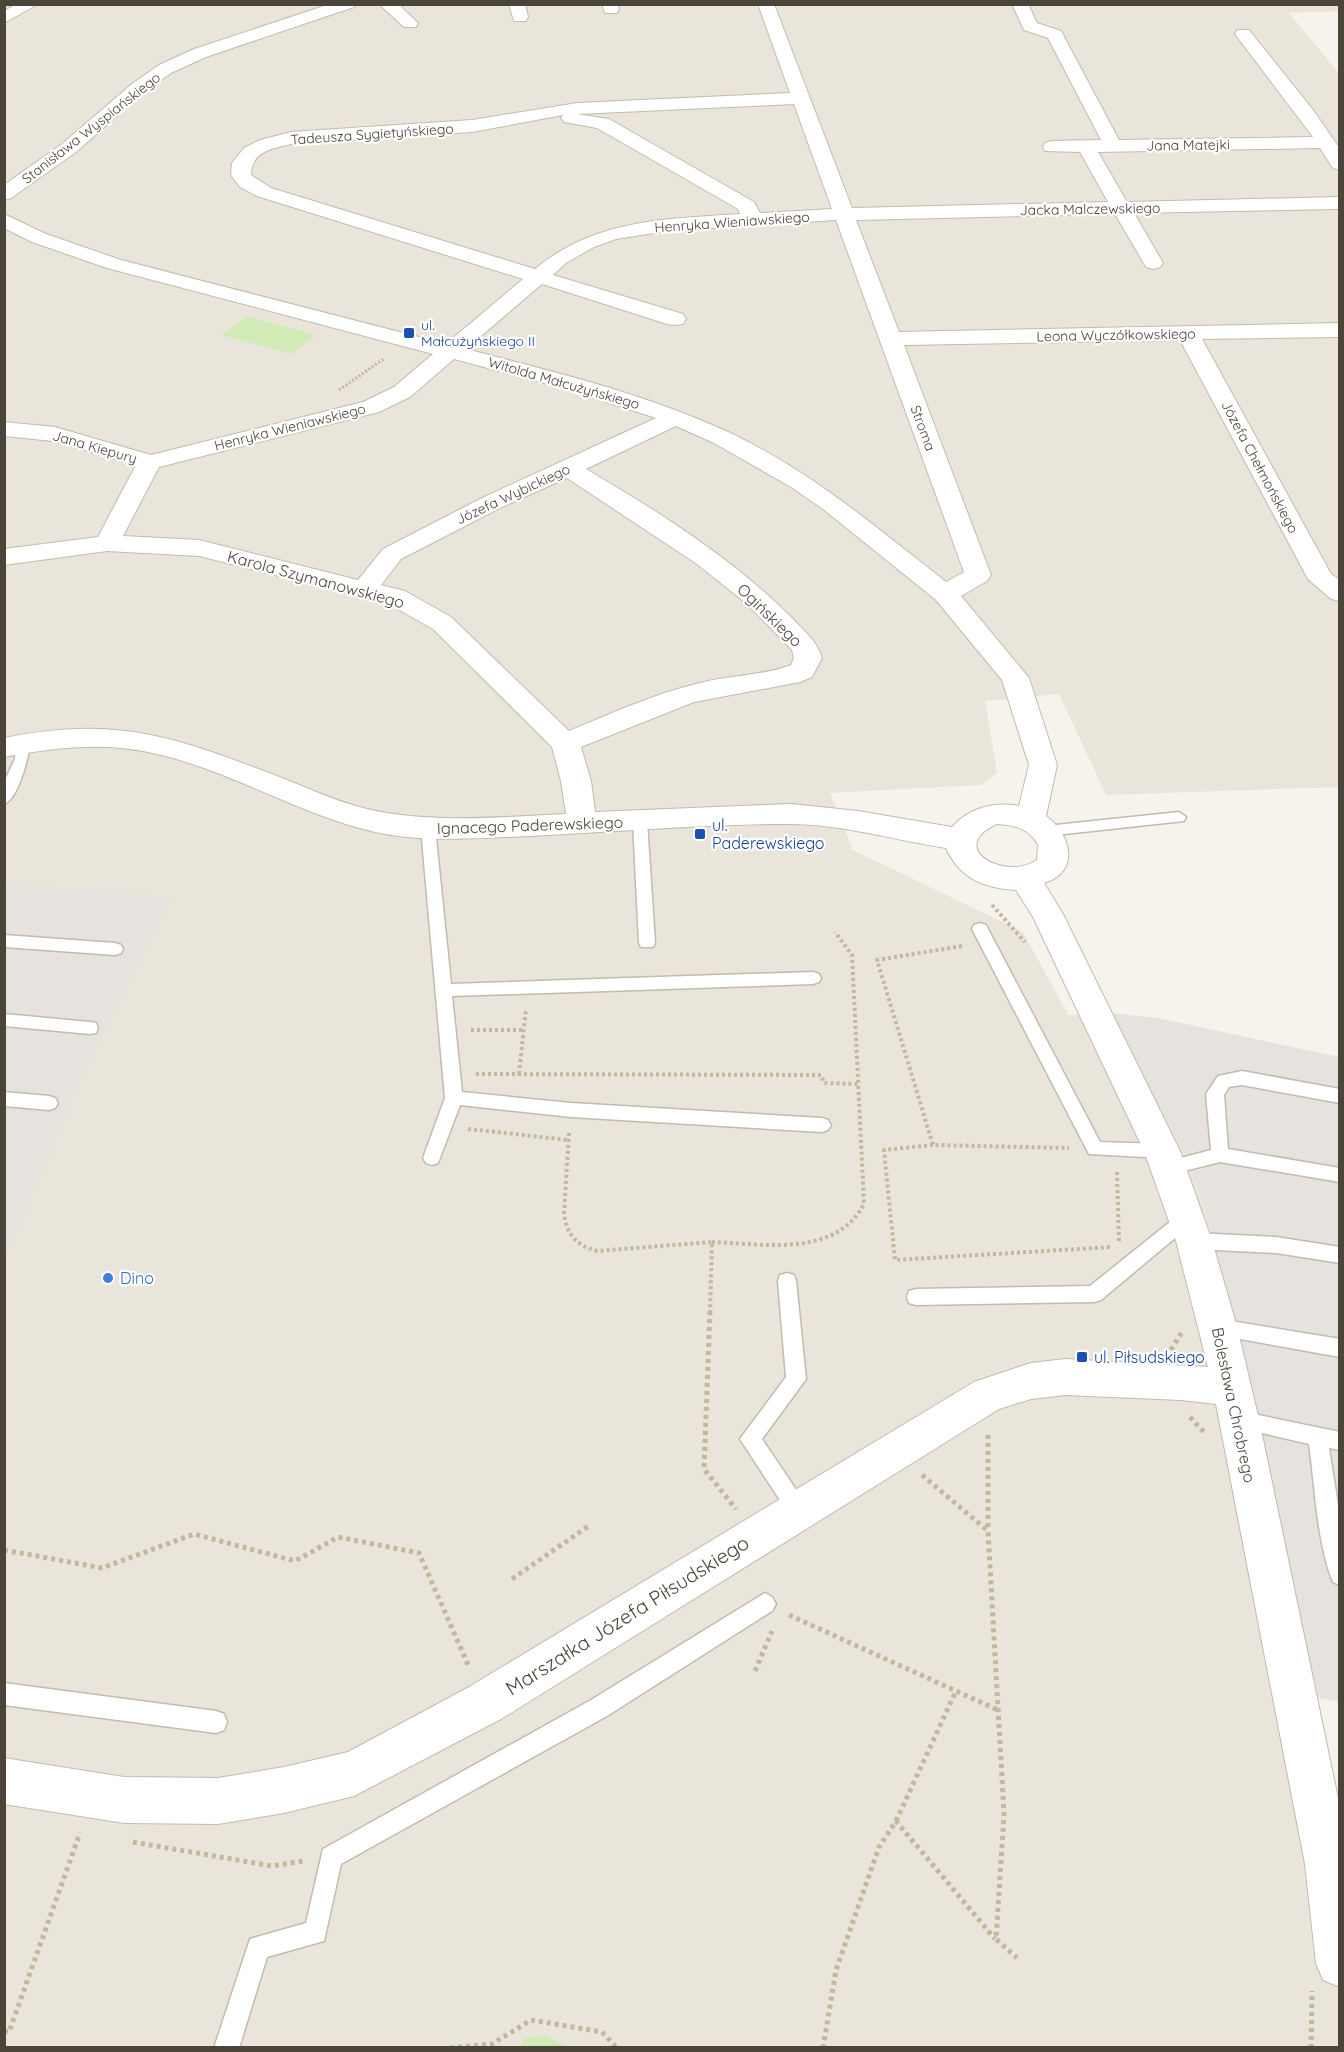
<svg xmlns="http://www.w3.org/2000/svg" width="1344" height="2052" font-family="Quicksand,sans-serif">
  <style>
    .residential { fill: #eae5da }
    .industrial { fill: #e6e2dd }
    .green { fill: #d2eab5 }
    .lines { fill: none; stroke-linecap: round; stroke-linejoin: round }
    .lane-casing { stroke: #c2bbae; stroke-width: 3 }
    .street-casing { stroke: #c2bbae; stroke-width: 2 }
    .path-far2 { stroke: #c4b79f; stroke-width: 3; stroke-dasharray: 2 2; stroke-linecap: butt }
    .path-far1 { stroke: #c4b79f; stroke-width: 4; stroke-dasharray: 3 3; stroke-linecap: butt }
    .path { stroke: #c4b79f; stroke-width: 5; stroke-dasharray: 4 4; stroke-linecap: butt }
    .lane { fill: #fff; fill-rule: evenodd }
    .street { fill: #fff; fill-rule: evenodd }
    .transit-dot { fill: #1a4fb4; stroke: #fff; stroke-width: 2 }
    .shop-dot { fill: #3f7fe0; stroke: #fff; stroke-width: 2 }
    .labels { text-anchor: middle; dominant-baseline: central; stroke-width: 4.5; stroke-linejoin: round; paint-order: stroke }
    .far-street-label { font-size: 14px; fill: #4b4439; stroke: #fff }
    .far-transit-label { font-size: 14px; fill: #164399; stroke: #fff; text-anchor: start }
    .street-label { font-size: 16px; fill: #4b4439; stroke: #fff }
    .transit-label { font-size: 16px; fill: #164399; stroke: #fff; text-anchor: start }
    .shop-label { font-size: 16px; fill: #366cbe; stroke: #fff; text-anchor: start }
    .near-street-label { font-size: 20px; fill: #4b4439; stroke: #fff }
  </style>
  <rect width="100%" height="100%" fill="#f6f3ec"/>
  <polygon class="residential" points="5,5 1339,5 1339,11 1289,13 1339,73 1339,787 1106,795 1059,694 985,701 997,773 980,785 830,793 853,850 1023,932 1068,1015 1111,1013 1115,1027 1171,1127 1203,1200 1241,1354 1239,1420 1318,1698 1339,1798 1339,2047 5,2048"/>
  <g class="industrial">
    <polygon points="5,883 173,897 75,1094 5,1258"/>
    <polygon points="1111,1013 1158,1018 1339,1057 1339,1702 1318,1698 1239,1420 1241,1354 1203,1200 1171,1127 1115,1027"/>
  </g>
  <g class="green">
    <polygon points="247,316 315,335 292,354 222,335"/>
    <polygon points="544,2035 568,2047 521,2047 523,2039"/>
  </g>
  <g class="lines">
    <defs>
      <g id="lane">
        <path d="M23,738L30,743C29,756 18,800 4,804V782L15,759L16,743Z"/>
        <polygon points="1179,812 1186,817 1184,821 1046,836 1039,831 1046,826"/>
        <polygon points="640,816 647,821 655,943 653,947 641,947 639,943 633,821"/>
        <polygon points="428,823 435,828 451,984 813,972 819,974 821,978 819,982 813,984 452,996 462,1092 571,1103 822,1118 828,1120 831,1125 828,1130 822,1132 571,1117 460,1105 438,1163 432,1165 426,1163 423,1158 445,1098 421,828"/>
        <polygon points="980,923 986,925 988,929 1100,1142 1162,1144 1168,1146 1171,1151 1168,1156 1162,1158 1089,1154 972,929 974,925"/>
        <polygon points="4,935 115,943 121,945 123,949 121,953 115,955 4,947"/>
        <polygon points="4,1014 90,1022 96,1023 98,1028 96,1033 90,1034 4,1026"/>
        <polygon points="1242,1071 1340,1089 1340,1103 1242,1085 1229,1087 1224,1095 1228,1149 1340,1168 1340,1182 1220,1162 1168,1175 1162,1173 1159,1168 1162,1163 1211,1150 1206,1094 1218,1076"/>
        <polygon points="4,1092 49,1096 55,1098 58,1103 55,1108 49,1110 4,1106"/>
        <polygon points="1187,1210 1193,1213 1196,1218 1193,1223 1101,1300 1094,1302 916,1305 909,1303 907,1297 909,1291 916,1289 1090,1286 1181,1213"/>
        <polygon points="1194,1233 1276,1237 1340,1247 1340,1263 1276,1253 1194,1249 1188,1247 1185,1241 1188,1235"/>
        <polygon points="787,1273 794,1275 796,1281 806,1379 762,1439 805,1503 808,1510 805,1517 798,1520 791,1517 740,1439 786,1377 778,1281 780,1275"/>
        <polygon points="1218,1319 1340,1339 1340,1357 1218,1335 1211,1333 1209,1327 1211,1321"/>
        <path d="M1239,1411L1340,1432V1450L1329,1448L1340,1518V1585L1333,1582C1317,1544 1315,1486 1309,1444L1232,1426L1229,1420L1232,1414Z"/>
        <polygon points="765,1593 772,1597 776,1604 772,1611 607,1716 341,1864 324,1941 267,1957 239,2048 214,2048 250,1939 306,1923 323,1849 591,1700"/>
        <polygon points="4,1683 216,1711 224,1714 227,1722 224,1730 216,1733 4,1705"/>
      </g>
      <g id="street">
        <polygon points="17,4 38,4 4,23 4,11"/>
        <polygon points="330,4 356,4 354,7 206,57 171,73 144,92 76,152 11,198 4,200 4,185 62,144 132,84 159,65 194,49"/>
        <polygon points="379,4 398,4 418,23 416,27 404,27"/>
        <polygon points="509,4 525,4 528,17 526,21 514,21"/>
        <polygon points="602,4 618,4 619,9 617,13 605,13"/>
        <path d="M758,4H774L852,208L1108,202L1080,152L1045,151L1043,147L1045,143L1052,141L1101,140L1048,38L1024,30L1012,4H1028L1037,23L1061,31L1119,140L1313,137L1235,34L1237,30H1249L1313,110L1340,149V170L1333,168L1320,148L1098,152L1127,202L1340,197V209L1134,213L1163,263L1160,267L1153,269L1146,267L1115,214L856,220L899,332L1340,323V337L1202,339L1331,574L1340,580V601L1331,599L1308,579L1180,340L904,345L991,575L987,581L961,596L1029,678L1057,765L1046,816C1071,834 1081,872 1044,883L1063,914L1180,1151L1212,1241L1237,1327L1259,1420L1340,1808V1987L1323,1980L1316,1963L1305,1864L1216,1404L1181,1400L1065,1395L1031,1399L999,1409L501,1719L354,1796L284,1813L218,1824L124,1823L4,1804V1758L124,1777L218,1778L284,1767L348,1752L469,1687L974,1382L1031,1363L1065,1359L1208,1367L1176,1241L1144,1151L1033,917L1016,890C984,888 960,879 946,848C894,840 842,824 789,824C703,824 615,832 529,836C478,838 425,843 375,832C297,814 227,768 148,752C100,742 52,748 4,757V738C119,715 177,738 282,778C310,789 337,802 367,809C431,824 500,817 566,814L561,781L552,747L433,629L387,603L199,556L107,551L4,565V549L98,537L136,465L53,441L4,436V422L55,427L151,455L363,402L394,387L433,354L107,268L32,242L4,228V214L46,234L121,260L446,344L523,279L257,196L240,187L231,175L232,163L244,148L260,140L291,132L472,120L577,103L790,93ZM794,104L832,209L760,213L754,202L609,119L577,114ZM563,115L561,118L564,122L597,128L738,209L740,214C666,219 595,219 535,269L271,188L251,175C252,151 271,149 291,144L472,132ZM836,220L964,572L946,582C876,527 808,469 726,431C643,393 554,372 466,349L542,284L667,324L675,325L683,324L686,319L683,314L553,275L566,263L594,247L616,239L667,231ZM454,359L570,390L656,418L484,497L383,549L358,580L199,540L123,536L159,467L379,412L410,397ZM676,426L712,442L791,487L823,509L936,600L1002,680L1029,765L1019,806C993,801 969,808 952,827L858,811L791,804L595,812L591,781L581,747L694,702L800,682L812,677L822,658C817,641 804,631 792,618C732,558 659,512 586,469ZM567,478L697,564L747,604L792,650L794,658L791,665C762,676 730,675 700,683C654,694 612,713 569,731L451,617L405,591L381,585L401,559L502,507ZM997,824C1015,825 1030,829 1038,845L1037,860C1004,882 945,847 997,824Z"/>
      </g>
    </defs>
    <use href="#lane" class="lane-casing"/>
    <use href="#street" class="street-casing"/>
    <polyline class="path-far2" points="339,390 385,358"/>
    <g class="path-far1">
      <polyline points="992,905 1025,942"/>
      <polyline points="962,946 877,960 933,1145 1069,1148"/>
      <polyline points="471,1030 524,1030"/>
      <polyline points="476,1074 821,1075 824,1083 858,1084"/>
      <polyline points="519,1074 526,1009"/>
      <polyline points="468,1129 569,1140"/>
      <path d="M569,1133L564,1213C566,1234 576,1245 597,1251L712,1242L710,1312"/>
      <polyline points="933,1145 884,1150 895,1260 1111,1247"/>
      <polyline points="1117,1172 1119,1242"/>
      <path d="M712,1242C763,1244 836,1258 864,1204L852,955L835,932"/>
    </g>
    <g class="path">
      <polyline points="710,1311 704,1469 736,1509"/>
      <polyline points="1171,1350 1182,1332"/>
      <polyline points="1190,1417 1204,1432"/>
      <polyline points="988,1435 988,1530"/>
      <polyline points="922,1475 988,1531 1004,1814 996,1939 1017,1958"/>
      <polyline points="4,1550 102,1568 194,1534 295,1561 338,1537 419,1553 469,1667"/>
      <polyline points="512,1579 590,1525"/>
      <polyline points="789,1615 998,1710"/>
      <polyline points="755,1671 772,1631"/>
      <polyline points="896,1821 956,1691"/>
      <polyline points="133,1842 272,1866 303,1861"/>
      <polyline points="4,2031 9,2032 80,1833"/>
      <polyline points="450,2048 492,2044 531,2020 602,2032 617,2048"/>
      <polyline points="823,2048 836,1970 879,1847 896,1821 995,1939"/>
      <polyline points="1311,2048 1312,1991"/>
    </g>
    <use href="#lane" class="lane"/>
    <use href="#street" class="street"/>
  </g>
  <g class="transit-dot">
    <rect x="403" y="327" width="12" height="12" rx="3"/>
    <rect x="694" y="828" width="12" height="12" rx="3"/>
    <rect x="1076" y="1351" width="12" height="12" rx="3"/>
  </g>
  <circle class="shop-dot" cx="108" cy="1278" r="6"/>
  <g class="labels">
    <g class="far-street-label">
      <text transform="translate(91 128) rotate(-38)">Stanisława Wyspiańskiego</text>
      <text transform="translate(372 134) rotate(-4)">Tadeusza Sygietyńskiego</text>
      <text transform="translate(1188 145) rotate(-1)">Jana Matejki</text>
      <text transform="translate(1090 209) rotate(-1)">Jacka Malczewskiego</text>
      <text transform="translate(732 222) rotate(-4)">Henryka Wieniawskiego</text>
      <text transform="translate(1116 335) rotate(-1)">Leona Wyczółkowskiego</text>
      <text transform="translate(564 383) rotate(16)">Witolda Małcużyńskiego</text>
      <text transform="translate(290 427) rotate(-14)">Henryka Wieniawskiego</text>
      <text transform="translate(923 428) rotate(70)">Stroma</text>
      <text transform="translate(95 447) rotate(16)">Jana Kiepury</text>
      <text transform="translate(1260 467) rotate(62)">Józefa Chełmońskiego</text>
      <text transform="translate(513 494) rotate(-25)">Józefa Wybickiego</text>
    </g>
    <g class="far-transit-label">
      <text x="421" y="325">ul.<tspan x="421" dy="16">Małcużyńskiego II</tspan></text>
    </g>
    <g class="street-label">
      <text transform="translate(316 579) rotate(15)">Karola Szymanowskiego</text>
      <text transform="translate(770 615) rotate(44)">Ogińskiego</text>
      <text transform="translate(530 825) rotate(-2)">Ignacego Paderewskiego</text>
      <text transform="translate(1234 1405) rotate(78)">Bolesława Chrobrego</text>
    </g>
    <g class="transit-label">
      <text x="712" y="825">ul.<tspan x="712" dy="18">Paderewskiego</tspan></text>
      <text x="1094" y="1357">ul. Piłsudskiego</text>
    </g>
    <g class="shop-label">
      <text x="120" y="1278">Dino</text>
    </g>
    <g class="near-street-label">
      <text transform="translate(627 1615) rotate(-32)">Marszałka Józefa Piłsudskiego</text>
    </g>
  </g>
  <rect width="1344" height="2052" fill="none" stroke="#4b4439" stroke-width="12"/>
</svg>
